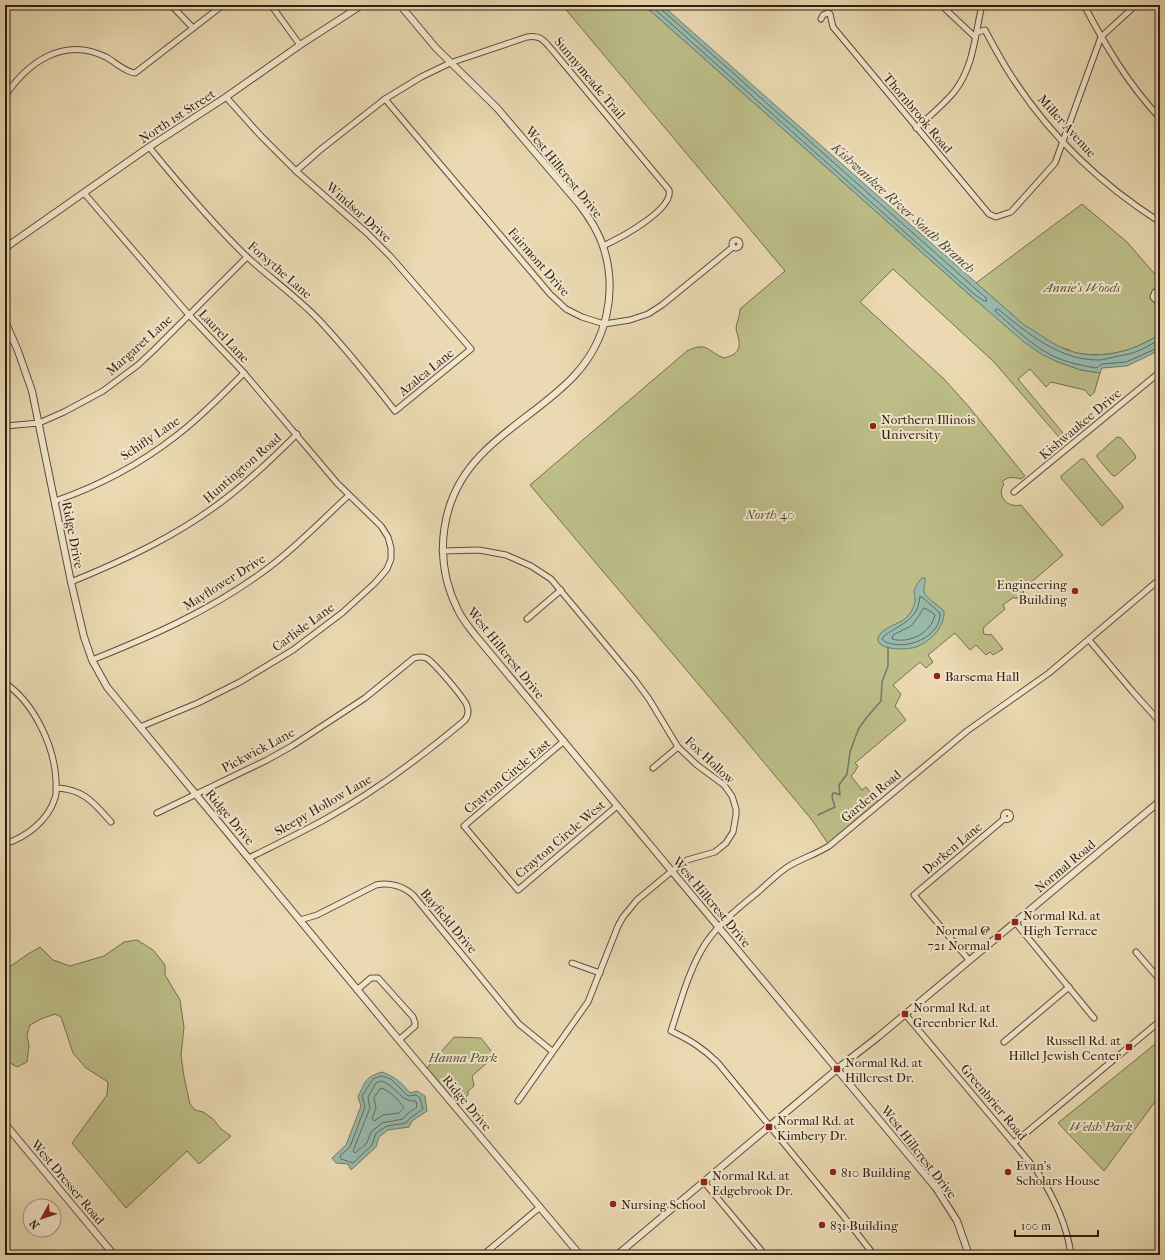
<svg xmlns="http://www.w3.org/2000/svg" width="1165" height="1260" font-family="'IM FELL French Canon',serif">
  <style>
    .green { fill: #bdbe88; stroke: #766e4c }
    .water { fill: #98baad; stroke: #6e7c6e }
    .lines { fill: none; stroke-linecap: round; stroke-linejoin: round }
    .shore { stroke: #646c5e; stroke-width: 1 }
    .stream { stroke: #6e7c6e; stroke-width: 1.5 }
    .minor-casing { stroke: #5e4e38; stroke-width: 7 }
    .tertiary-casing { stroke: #5e4e38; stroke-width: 8 }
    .minor { stroke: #f1e6cd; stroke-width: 5 }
    .tertiary { stroke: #f1e6cd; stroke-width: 6 }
    .poi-dot { fill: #8f2418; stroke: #f1e6cd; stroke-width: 1.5 }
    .labels { text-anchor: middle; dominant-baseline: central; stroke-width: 4; stroke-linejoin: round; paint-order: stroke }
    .street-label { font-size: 13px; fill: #2f1f0f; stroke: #f1e6cd }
    .park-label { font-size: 13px; font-style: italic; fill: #5a4f33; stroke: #f1e6cd }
    .poi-label { font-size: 13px; fill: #2f1f0f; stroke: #f1e6cd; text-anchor: start }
    .water-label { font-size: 14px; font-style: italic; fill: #4e4e3e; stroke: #f1e6cd }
  </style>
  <rect width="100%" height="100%" fill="#ead9b2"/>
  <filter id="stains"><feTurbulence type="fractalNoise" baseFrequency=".005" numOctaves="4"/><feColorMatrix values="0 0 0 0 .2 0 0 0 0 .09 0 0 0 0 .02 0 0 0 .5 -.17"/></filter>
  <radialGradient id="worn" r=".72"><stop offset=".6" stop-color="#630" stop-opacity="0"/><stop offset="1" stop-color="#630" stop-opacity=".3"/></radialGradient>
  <g class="green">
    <path d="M562,5H644L972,297L1034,349L1058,362L1081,370L1100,373L1094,393L1090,396L1085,390L1051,382L1046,387L1030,369L1018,379L1068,439L1064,443L994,362L893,269L860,302L944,379L970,408L1025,476L1021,479C1013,477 1008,476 1002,482L1004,484C996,497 1008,508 1021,505L1063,555L1022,590L1024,592L1016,599L1014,597L1003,605L1005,609L984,627L983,631L984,634L989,635L991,634L1003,649L993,655L990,652L986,655L976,645L970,650L955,633L928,655L933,662L926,668L920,662L893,685L901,694L895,706L906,720L855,763L858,766L854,773L851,776L862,790L866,787L879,803L829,845L812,820L727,718L530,485L687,351C708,341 706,351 724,358C736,355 742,350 738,337C738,334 736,332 736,328C737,321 740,316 740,309L785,271Z"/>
    <path d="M1082,204L1127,242L1160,280V288L1155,289L1150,296L1154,302L1160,304V334C1133,352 1103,359 1072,352L1070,350L1059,347L1050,342L1024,325L976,283Z"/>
    <polygon points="1117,437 1121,438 1135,455 1136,458 1115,476 1112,475 1097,457 1097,455"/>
    <polygon points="1081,459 1084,459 1123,506 1123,508 1102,526 1101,525 1061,478 1061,476"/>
    <polygon points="137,940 153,950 165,965 165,975 180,1000 184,1027 181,1055 184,1077 190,1104 195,1110 203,1112 213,1119 221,1129 231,1136 199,1164 187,1151 126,1208 72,1143 107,1095 108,1082 86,1068 73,1053 61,1017 55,1014 41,1019 30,1025 27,1035 29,1046 27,1062 17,1067 5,1060 5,970 28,954 40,947 53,960 70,966 104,956 124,942"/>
    <polygon points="454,1037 481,1038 495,1056 472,1076 474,1086 468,1091 468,1095 458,1105 427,1068"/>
    <polygon points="1160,1040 1160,1095 1104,1171 1058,1123"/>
  </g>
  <g class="water">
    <path d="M644,5H662L1024,325C1036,331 1046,340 1058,346C1091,363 1130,354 1160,334V350L1127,366L1102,368L1100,373L1081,370L1058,362L1043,355L1024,342L972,297Z"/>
    <path d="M922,578H925C926,583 923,587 924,592C926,598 939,606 944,611C945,627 930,642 916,647C908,650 876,651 878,638C880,629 898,624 905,619C910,614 915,607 915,600C915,597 914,594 914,591C915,586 919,582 922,578Z"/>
    <path d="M382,1072C394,1076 402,1083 410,1093L417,1091L425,1096L427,1111L412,1121L409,1127L388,1130L379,1137L376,1147L351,1170L348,1164L336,1163L332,1158L346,1145L361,1106L358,1097C365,1082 365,1077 382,1072Z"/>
  </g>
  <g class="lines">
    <g class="shore">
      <polyline points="650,5 974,294 984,301 987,301 986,298 662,10 660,5"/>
      <path d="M1160,339C1149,346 1137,353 1124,355C1116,356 1108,359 1100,360C1060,361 1027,333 998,309L995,310L996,312C1011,325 1026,340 1044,351C1059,361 1079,365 1096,368L1102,364L1126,362L1160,347"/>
      <path d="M920,597H922L940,613C941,635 912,648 893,644C889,643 885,643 882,639L884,636C896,627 912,622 918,607C919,604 919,600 920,597Z"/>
      <path d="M924,608L930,611L935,615C931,633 909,644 892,639L893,635L911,626L918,617Z"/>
      <polygon points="382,1076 391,1079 408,1096 416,1095 420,1098 423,1109 410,1118 406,1123 387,1126 376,1133 372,1145 353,1163 341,1159 340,1156 350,1147 365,1107 362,1096 373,1079"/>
      <path d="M382,1081C398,1087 399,1102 416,1101L417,1107L407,1114L403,1119L382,1123L371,1132L367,1143L355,1153L353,1151L370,1108L368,1097L376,1083Z"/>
      <path d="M381,1088C390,1090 399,1101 404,1108L399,1113L383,1115L374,1121L372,1118L376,1108L374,1098Z"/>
    </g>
    <polyline class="stream" points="818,815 835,807 832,797 833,793 835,793 840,795 839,785 847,774 850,752 855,738 859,728 867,717 881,701 882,682 888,666 888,647"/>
    <defs>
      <g id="minor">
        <polyline points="171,5 193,28"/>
        <polyline points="271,5 300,45"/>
        <polyline points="941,5 975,37"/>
        <path d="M1084,5C1105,45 1128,84 1160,118"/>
        <polyline points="821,19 823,15 828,13 830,14 833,27 989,214 996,217 1011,212 1055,163 1101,37 1136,5"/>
        <path d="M978,32L985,30C994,47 1003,64 1014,80C1052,138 1102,185 1160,222"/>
        <path d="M5,96C28,62 64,36 106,57C115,62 125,72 135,73L223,5"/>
        <polyline points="385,99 550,294 566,309 582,317 604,324 630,320 648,314 662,305 733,247"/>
        <path d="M916,128C929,117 943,105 954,92C974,67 975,34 982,5"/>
        <path d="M149,147C180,185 211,222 246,256C270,278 297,297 319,320C346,349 371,380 395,411L471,349L391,257L367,233L296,171L261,136L226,97"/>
        <path d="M296,171L320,150L385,99L421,77L450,63L527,37C541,34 545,42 553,51L669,190C674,210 618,239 603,246"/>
        <polyline points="84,193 189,315 244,373 337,483 381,526 388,537 391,548 391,559 387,569 375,583 342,613 293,650 240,682 198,703 140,727"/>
        <circle cx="736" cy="244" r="4"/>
        <polyline points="1160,290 1155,292 1153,297 1156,300 1160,301"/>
        <polyline points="5,341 12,339"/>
        <polyline points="5,426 39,423 64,412 103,391 138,365 154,350 247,257"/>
        <polyline points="1014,492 1160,372"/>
        <path d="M55,501C99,486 140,464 176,436C201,417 222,395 244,373"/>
        <polyline points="442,551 479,550 506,555 531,566 551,579 635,680 649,699 678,747 697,765 724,785 732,796 736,809 736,815 733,832 726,843 715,852 687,860 672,871 637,900 623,917 618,926 588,1002 518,1101"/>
        <path d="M71,582C127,559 181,534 229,496C253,477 275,456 297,434"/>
        <polyline points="527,619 561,590"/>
        <polyline points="1089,640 1133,692 1160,722"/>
        <path d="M92,660C152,636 207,612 260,574C292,551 320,522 349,495"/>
        <path d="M5,683C34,703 54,745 56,780C56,786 57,793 55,798C48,821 26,837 5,844"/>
        <polyline points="564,741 464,826 518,890 617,806"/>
        <polyline points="653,768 678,747"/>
        <path d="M56,788C84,789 94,803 111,822"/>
        <circle cx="1007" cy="816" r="3.5"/>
        <path d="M157,813L267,760L292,746L365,698L414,658C418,657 421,656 426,658C433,661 465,699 467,706C469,712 468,717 464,721C420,758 373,793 322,821C298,834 273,846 249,858"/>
        <path d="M300,920L317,915L376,885C389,882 404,886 414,896L519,1024L552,1051"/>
        <polyline points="1015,922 1094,1018"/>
        <polyline points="1136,952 1160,980"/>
        <polyline points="969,960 914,895 1004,819"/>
        <polyline points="572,963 600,973"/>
        <polyline points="357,990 371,978 378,978 413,1017 415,1023 415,1026 399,1040"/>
        <path d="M905,1014L1037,1171C1054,1197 1067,1224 1071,1255"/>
        <polyline points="1004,1042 1069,987"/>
        <polyline points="1014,1143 1160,1021"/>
        <polyline points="704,1182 765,1255"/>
        <polyline points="483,1255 540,1207"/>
        <path d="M874,1255L841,1213L718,1063C703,1048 690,1040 671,1031C680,1004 687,976 701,951C714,927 737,909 758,892C767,884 776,875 786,868C799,859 815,855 829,846L967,731L1049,673L1160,579"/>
      </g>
      <g id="tertiary">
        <path d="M400,5L436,48L497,108L579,204C589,217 598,231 603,246C618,291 607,341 574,376C546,406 508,426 480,456C440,498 432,558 458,610C462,619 469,627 475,635L936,1188L957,1221L969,1255"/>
        <polyline points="5,248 149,147 226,97 300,45 362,5"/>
        <polyline points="5,321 18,351 32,391 71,582 84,637 92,660 107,687 399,1040 580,1255"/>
        <polyline points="5,1124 114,1255"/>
        <polyline points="617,1255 842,1065 878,1037 1160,801"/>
      </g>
    </defs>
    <use href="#minor" class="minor-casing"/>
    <use href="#tertiary" class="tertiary-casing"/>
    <use href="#minor" class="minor"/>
    <use href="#tertiary" class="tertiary"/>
  </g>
  <g class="poi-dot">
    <circle cx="873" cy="426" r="4"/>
    <circle cx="1075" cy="591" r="4"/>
    <circle cx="937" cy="676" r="4"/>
    <rect x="1011" y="918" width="8" height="8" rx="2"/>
    <rect x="994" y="933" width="8" height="8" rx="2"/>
    <rect x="901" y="1010" width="8" height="8" rx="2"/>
    <rect x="1125" y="1043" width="8" height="8" rx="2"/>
    <rect x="833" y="1065" width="8" height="8" rx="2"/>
    <rect x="765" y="1123" width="8" height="8" rx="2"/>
    <circle cx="833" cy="1172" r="4"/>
    <circle cx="1008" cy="1172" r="4"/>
    <rect x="700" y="1178" width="8" height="8" rx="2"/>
    <circle cx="613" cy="1204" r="4"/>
    <circle cx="822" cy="1225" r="4"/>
  </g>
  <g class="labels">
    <g class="street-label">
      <text transform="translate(590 78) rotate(50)">Sunnymeade Trail</text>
      <text transform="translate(918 113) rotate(50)">Thornbrook Road</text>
      <text transform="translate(177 116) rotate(-33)">North 1st Street</text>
      <text transform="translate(1067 126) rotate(48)">Miller Avenue</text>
      <text transform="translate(564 172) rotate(51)">West Hillcrest Drive</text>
      <text transform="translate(359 212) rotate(42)">Windsor Drive</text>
      <text transform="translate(539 262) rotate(49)">Fairmont Drive</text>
      <text transform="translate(280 270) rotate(41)">Forsythe Lane</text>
      <text transform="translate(224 336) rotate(47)">Laurel Lane</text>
      <text transform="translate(139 345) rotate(-42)">Margaret Lane</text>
      <text transform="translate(426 372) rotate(-39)">Azalea Lane</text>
      <text transform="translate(1080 424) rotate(-40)">Kishwaukee Drive</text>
      <text transform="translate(150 438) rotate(-34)">Schifly Lane</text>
      <text transform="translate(242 468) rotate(-41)">Huntington Road</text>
      <text transform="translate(73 535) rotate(79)">Ridge Drive</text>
      <text transform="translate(224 582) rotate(-32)">Mayflower Drive</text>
      <text transform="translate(303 627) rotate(-36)">Carlisle Lane</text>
      <text transform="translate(506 653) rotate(51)">West Hillcrest Drive</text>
      <text transform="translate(258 750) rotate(-28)">Pickwick Lane</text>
      <text transform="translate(710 760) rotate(43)">Fox Hollow</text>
      <text transform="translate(507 776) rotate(-40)">Crayton Circle East</text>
      <text transform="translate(871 796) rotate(-40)">Garden Road</text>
      <text transform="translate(323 805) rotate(-30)">Sleepy Hollow Lane</text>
      <text transform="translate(230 817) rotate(50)">Ridge Drive</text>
      <text transform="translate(560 839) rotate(-40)">Crayton Circle West</text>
      <text transform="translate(952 848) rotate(-40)">Dorken Lane</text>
      <text transform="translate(1065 866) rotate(-40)">Normal Road</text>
      <text transform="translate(712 902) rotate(50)">West Hillcrest Drive</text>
      <text transform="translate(449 921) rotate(50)">Bayfield Drive</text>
      <text transform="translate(994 1102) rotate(50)">Greenbrier Road</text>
      <text transform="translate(467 1103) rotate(50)">Ridge Drive</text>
      <text transform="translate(919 1152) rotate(52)">West Hillcrest Drive</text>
      <text transform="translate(68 1182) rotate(50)">West Dresser Road</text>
    </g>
    <g class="park-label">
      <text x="1082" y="287">Annie's Woods</text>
      <text x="770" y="514">North 40</text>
      <text x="463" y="1057">Hanna Park</text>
      <text x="1101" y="1126">Welsh Park</text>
    </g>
    <g class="poi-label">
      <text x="881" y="419">Northern Illinois<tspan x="881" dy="15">University</tspan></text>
      <text x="1067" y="584" text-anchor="end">Engineering<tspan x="1067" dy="15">Building</tspan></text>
      <text x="945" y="676">Barsema Hall</text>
      <text x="1023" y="915">Normal Rd. at<tspan x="1023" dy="15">High Terrace</tspan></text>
      <text x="990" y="930" text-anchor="end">Normal @<tspan x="990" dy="15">721 Normal</tspan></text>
      <text x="913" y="1007">Normal Rd. at<tspan x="913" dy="15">Greenbrier Rd.</tspan></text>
      <text x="1121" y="1040" text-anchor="end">Russell Rd. at<tspan x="1121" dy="15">Hillel Jewish Center</tspan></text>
      <text x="845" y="1062">Normal Rd. at<tspan x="845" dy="15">Hillcrest Dr.</tspan></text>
      <text x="777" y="1120">Normal Rd. at<tspan x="777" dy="15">Kimbery Dr.</tspan></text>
      <text x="1016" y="1165">Evan's<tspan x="1016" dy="15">Scholars House</tspan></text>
      <text x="841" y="1172">810 Building</text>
      <text x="712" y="1175">Normal Rd. at<tspan x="712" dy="15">Edgebrook Dr.</tspan></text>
      <text x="621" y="1204">Nursing School</text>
      <text x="830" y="1225">831 Building</text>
    </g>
    <g class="water-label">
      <text transform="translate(903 208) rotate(42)">Kishwaukee River South Branch</text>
    </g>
  </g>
  <rect width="1165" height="1260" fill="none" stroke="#ead9b2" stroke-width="20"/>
  <rect x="6" y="6" width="1153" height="1248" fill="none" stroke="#2f1f0f" stroke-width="2"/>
  <rect x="10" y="10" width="1145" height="1240" fill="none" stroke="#2f1f0f"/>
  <g transform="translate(42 1218) rotate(230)"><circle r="19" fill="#f1e6cd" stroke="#a39681"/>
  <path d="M0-3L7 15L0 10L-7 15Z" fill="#8f2418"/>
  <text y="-6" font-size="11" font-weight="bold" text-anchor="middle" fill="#2f1f0f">N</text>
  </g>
  <path d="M1015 1230v6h83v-6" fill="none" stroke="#2f1f0f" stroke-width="2"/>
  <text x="1021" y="1230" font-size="12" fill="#2f1f0f" stroke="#f1e6cd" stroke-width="3" paint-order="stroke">100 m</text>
  <rect width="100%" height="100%" filter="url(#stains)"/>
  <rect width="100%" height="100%" fill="url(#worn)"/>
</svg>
